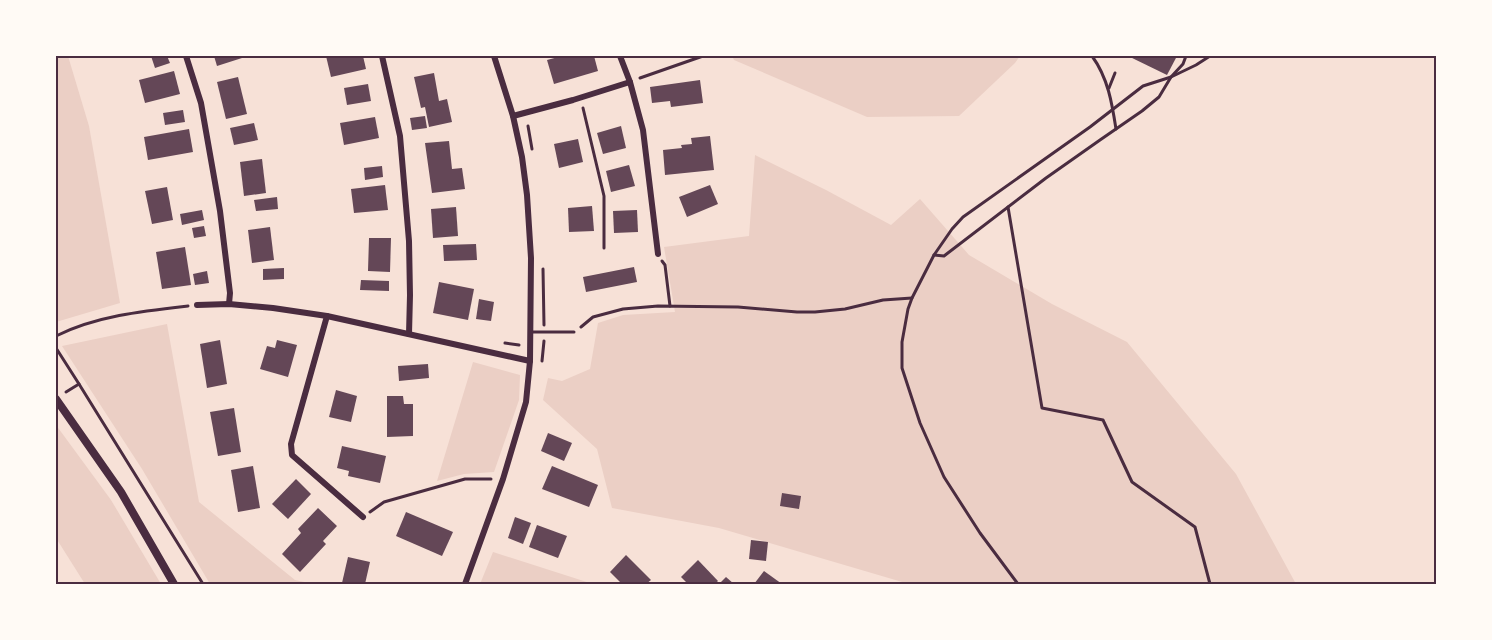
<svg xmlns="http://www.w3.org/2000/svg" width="1492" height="640" font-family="Ubuntu,sans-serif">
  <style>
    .green { fill: #ebcfc5 }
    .building { fill: #644757 }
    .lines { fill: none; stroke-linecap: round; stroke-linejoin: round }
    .path { stroke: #4a2c40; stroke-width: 3 }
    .service { stroke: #4a2c40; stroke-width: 3 }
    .minor { stroke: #4a2c40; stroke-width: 6 }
    .tertiary { stroke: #4a2c40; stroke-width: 8 }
    .neatline { fill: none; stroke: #4a2c40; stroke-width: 2 }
  </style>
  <rect width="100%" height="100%" fill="#f7e1d7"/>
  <g class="green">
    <polygon points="56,56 68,56 89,126 120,303 56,322"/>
    <polygon points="732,56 1020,56 1015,63 959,116 867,117 734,60"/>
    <polygon points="755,155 826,190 891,225 920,199 969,255 1052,304 1127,342 1236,474 1296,584 909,584 719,528 612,508 597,449 543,400 548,378 562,381 590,369 598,323 623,315 675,312 664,247 749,236"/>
    <polygon points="167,324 199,502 295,580 314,584 210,584 142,469 62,346"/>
    <polygon points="473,362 520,375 519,400 494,472 464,474 437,481"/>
    <polygon points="56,425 111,500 161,584 85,584 56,538"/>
    <polygon points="493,552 593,584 480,584"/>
  </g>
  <g class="building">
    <polygon points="151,56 167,56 170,63 155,68"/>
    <polygon points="214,56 241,56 242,58 217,66"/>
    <polygon points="326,56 363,56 366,69 331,77"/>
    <polygon points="562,56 594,56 598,71 554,84 547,60"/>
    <polygon points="1128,56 1177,56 1167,75"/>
    <polygon points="174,71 180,94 145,103 139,80"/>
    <polygon points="434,73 439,101 447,99 452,122 429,127 425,107 421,108 414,77"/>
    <polygon points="238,77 247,114 226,119 217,82"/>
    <polygon points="700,80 703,103 671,107 670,101 652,103 650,87"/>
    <polygon points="368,84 371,101 347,105 344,88"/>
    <polygon points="183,110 185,122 165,125 163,113"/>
    <polygon points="425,116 427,128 412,130 410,118"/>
    <polygon points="375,117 379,138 344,145 340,123"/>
    <polygon points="254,123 258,140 234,145 230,128"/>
    <polygon points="621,126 626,148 603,154 597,133"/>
    <polygon points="189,129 193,152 148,160 144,137"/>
    <polygon points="710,136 714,170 665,175 663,150 682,148 681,145 692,144 691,138"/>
    <polygon points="578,139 583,162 559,168 554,144"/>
    <polygon points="449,141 452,169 462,168 465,189 432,193 425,143"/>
    <polygon points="262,159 266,193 244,196 240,162"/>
    <polygon points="629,165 635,186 611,192 606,171"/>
    <polygon points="382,166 383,177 365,180 364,168"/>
    <polygon points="385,185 388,210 354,213 351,189"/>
    <polygon points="710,185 718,204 687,217 679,197"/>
    <polygon points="167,187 173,220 152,224 145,191"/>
    <polygon points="277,197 278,209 256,211 254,200"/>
    <polygon points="592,206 594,231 569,232 568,208"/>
    <polygon points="456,207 458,236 433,238 431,209"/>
    <polygon points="202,210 204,220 182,225 180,214"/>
    <polygon points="637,210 638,232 614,233 613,211"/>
    <polygon points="204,226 206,236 194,238 192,228"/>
    <polygon points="270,227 274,260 252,263 248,230"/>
    <polygon points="369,238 391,238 390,272 368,271"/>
    <polygon points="476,244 477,260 444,261 443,245"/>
    <polygon points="185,247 191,285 162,289 156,252"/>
    <polygon points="634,267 637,282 586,292 583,277"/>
    <polygon points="284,268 284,279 263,280 263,269"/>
    <polygon points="207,271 209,283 195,285 193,274"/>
    <polygon points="361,280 389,281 389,291 360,290"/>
    <polygon points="439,282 474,289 468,320 433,313"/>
    <polygon points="479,299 494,302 491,321 476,319"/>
    <polygon points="220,340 227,384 207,388 200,344"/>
    <polygon points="277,340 297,345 288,377 260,369 267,346 275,348"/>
    <polygon points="428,364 429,378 399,381 398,366"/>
    <polygon points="336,390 357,396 351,422 329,417"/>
    <polygon points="387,396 403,396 404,404 413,404 413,436 387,437"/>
    <polygon points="234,408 241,452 218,456 210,412"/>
    <polygon points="548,433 572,443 564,461 541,451"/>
    <polygon points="342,446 386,456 380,483 348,476 349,471 337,468"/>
    <polygon points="253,466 260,508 238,512 231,470"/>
    <polygon points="552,466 598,485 589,507 542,489"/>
    <polygon points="296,479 311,494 288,519 272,504"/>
    <polygon points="782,493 801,496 799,509 780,506"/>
    <polygon points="318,508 337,526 323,541 326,544 300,572 282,554 301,533 298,529"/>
    <polygon points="406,512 453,532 442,556 396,536"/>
    <polygon points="515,517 531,523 523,544 508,538"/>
    <polygon points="537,525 567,536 558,558 529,547"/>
    <polygon points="751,540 768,542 766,561 749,559"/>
    <polygon points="626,555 651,580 646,584 622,584 610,572"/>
    <polygon points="348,557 370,562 365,584 348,584 342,583"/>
    <polygon points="698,560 718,581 715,584 688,584 681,577"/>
    <polygon points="764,571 782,584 754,584"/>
    <polygon points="726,577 734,584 719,584"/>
  </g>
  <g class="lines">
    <g class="path">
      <path d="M1092,56C1108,78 1112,103 1116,129"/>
      <polyline points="640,78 703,56"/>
      <polyline points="1109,88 1115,73"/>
      <polyline points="583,108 604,196 604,248"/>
      <polyline points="528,126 532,149"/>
      <polyline points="1008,207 1042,408 1103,420 1132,482 1195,527 1210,584"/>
      <polyline points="934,255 944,256 1046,178 1100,140 1142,111 1159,97 1171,77 1183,64 1186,56"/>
      <polyline points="662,261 665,265 670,306"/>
      <polyline points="543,269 544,325"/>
      <polyline points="581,327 593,317 623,309 658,306 738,307 797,312 815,312 845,309 883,300 912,298"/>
      <path d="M56,336C96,316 143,311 188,306"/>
      <polyline points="505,343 519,345"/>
      <polyline points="56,348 79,384 203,584"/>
      <polyline points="542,361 544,341"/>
      <polyline points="66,392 79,384"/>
      <polyline points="370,512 384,502 465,479 491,479"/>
      <polyline points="1018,584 980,533 944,477 920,423 902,368 902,342 908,309 912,298 934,255 952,229 963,217 1090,127 1143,86 1171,77 1196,65 1210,56"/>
    </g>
    <polyline class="service" points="531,332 574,332"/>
    <g class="minor">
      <polyline points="186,56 201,103 220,211 230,293 229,304"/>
      <polyline points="382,56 400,136 409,241 410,295 409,334"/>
      <polyline points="620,56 630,82 643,130 658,254"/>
      <polyline points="513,116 573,100 630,82"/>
      <polyline points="197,305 229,304 273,308 327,316 530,361"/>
      <polyline points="327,316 291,444 292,455 363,517"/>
      <polyline points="465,584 503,479 526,402 530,361 531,258 527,195 522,157 513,116 494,56"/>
    </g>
    <polyline class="tertiary" points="56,399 121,492 174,584"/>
  </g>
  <rect width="1492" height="640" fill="none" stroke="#fffaf5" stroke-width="114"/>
  <rect x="57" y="57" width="1378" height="526" class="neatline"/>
</svg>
